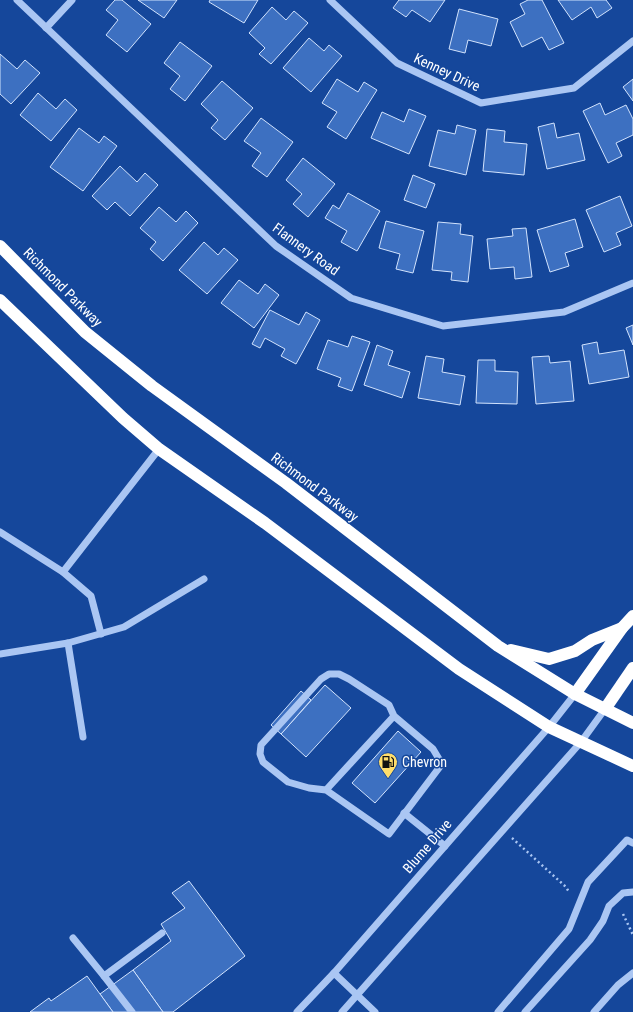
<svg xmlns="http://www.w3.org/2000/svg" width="633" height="1012" font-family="'Roboto Condensed',sans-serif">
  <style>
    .building { fill: #3d70c1; stroke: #d2e3fd }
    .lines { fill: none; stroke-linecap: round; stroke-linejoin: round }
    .path { stroke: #aac6f3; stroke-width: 2.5; stroke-dasharray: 2 3; stroke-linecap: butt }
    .minor { stroke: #aac6f3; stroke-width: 7 }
    .highway { stroke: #fff; stroke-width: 12 }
    .labels { text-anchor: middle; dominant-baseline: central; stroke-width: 3; stroke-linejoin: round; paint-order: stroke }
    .street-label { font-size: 14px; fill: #fff; stroke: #15479b }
    .poi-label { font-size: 14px; fill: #fff; stroke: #15479b; text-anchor: start }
  </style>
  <rect width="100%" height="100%" fill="#15479b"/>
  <g class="building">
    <polygon points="115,0 122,0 151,24 127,52 106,35 118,20 106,10"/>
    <polygon points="138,0 177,0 164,18"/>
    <polygon points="210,0 258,0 244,23 209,2"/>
    <polygon points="399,0 445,0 430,22 412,10 406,17 393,8"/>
    <polygon points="528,0 542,0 564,43 549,50 542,37 522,47 510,22 525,14 520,4"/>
    <polygon points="558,0 606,0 612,8 597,18 591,7 572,20"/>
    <polygon points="272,7 286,20 294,11 308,23 271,64 259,54 265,48 249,33"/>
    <polygon points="459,9 498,19 491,46 468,40 465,53 449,49"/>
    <polygon points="309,38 324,51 329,45 342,56 311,92 283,68"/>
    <polygon points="180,42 212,66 185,101 170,89 180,76 164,63"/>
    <polygon points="0,54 17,69 25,60 40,73 11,104 0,94"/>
    <polygon points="337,79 358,92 364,82 377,90 346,139 327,127 337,112 322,103"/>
    <polygon points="633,79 633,101 623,87"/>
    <polygon points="222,81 253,108 225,140 211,128 218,120 201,104"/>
    <polygon points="38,93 56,109 65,99 77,110 51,141 20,115"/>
    <polygon points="600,103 605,115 626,105 633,119 633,135 616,143 622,156 608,163 583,111"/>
    <polygon points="409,109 426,116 409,154 371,138 382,112 404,122"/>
    <polygon points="261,118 293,142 267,177 252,166 261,153 244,141"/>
    <polygon points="554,123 557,138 579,133 585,160 547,169 538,127"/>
    <polygon points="457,125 476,130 466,175 429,166 438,130 455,134"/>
    <polygon points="79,128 99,143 104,136 117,146 83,191 50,167"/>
    <polygon points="487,129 505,131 504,142 527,144 524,175 483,171"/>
    <polygon points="303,158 335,184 308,217 293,204 302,194 286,180"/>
    <polygon points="120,166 137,182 145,173 158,185 130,216 115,202 107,210 92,196"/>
    <polygon points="413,175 435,184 426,208 404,200"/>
    <polygon points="348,193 380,211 357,251 341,242 347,231 325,218 333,205 339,209"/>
    <polygon points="620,196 632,226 616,233 621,245 604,252 586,210"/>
    <polygon points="159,207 176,222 186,211 198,223 163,261 150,249 156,242 140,228"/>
    <polygon points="575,219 583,247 565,253 569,266 550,272 537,230"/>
    <polygon points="386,221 424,231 413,273 396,269 400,254 379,248"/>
    <polygon points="438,222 461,224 460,234 473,236 468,282 451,280 452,272 432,270"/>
    <polygon points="526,228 532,277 515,279 514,267 490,269 487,239 513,236 512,229"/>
    <polygon points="204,242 218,255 224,248 238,260 207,294 179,270"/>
    <polygon points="239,280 258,294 265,284 279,295 254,328 221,303"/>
    <polygon points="270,310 299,325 306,312 320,320 296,364 281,356 285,349 265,338 260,348 252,344"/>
    <polygon points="633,325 633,345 626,328"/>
    <polygon points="352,336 370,342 352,391 338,386 341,378 317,369 328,340 348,347"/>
    <polygon points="597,342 599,354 624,350 629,377 589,384 582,345"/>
    <polygon points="377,345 393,351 388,365 410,372 402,398 364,385"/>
    <polygon points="426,356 444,359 442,372 465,376 460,405 418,398"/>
    <polygon points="549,356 550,363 570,361 574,401 536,404 532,357"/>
    <polygon points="478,360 495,360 495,371 518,372 517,404 476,403"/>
    <polygon points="325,685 351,708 306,757 281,734"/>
    <polygon points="301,691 311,700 281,734 271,725"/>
    <polygon points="398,731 421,752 375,803 352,783"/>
    <polygon points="189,881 245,956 173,1012 163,1012 133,970 171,941 161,924 185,908 172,893"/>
    <polygon points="133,970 163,1012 113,1012 100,994"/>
    <polygon points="87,976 113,1012 30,1012 49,998 51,1001"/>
  </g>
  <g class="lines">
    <g class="path">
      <polyline points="512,838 566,887 569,892"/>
      <polyline points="623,914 633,935"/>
    </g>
    <g class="minor">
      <polyline points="17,0 276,246 351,298 443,326 564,312 633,283"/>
      <polyline points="330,0 397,63 481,103 574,88 633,41"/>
      <polyline points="46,28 72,0"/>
      <polyline points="0,532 63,572 91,596 101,634"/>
      <polyline points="63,572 159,449"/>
      <polyline points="68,643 83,737"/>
      <polyline points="0,654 68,643 124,627 204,579"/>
      <polyline points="326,790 394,716 433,749 442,764 389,834 326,790 309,788 288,782 263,762 260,754 261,745 321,679 329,674 339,674 349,679 389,705 394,716"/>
      <polyline points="404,813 445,846"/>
      <polyline points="73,938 104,976 162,933"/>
      <polyline points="334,973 375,1012"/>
      <polyline points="104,976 132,1012"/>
      <polyline points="297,1012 334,973 549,727 575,694"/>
      <polyline points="342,1012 581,742 605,709"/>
      <polyline points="498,1012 569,929 588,882 627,840 633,843"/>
      <polyline points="525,1012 590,940 603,921 609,906 623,893 633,892"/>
      <polyline points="594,1012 618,985 633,973"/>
    </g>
    <g class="highway">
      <polyline points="0,246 85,332 152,386 286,483 498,646 575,694 633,723"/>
      <polyline points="0,300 123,418 159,449 265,523 459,669 549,727 633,766"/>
      <polyline points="511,650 549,659 575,651 592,640 622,628"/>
      <polyline points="575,694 622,628 633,616"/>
      <polyline points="605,709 633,668"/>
    </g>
  </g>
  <defs>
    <symbol id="fuel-pin" viewBox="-11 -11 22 30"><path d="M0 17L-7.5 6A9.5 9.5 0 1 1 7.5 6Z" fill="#ffdd6b" stroke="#15479b"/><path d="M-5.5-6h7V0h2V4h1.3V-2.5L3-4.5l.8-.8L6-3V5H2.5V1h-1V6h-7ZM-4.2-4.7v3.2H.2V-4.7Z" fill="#111"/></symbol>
  </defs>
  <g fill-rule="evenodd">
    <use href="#fuel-pin" x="377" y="751" width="22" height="30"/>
  </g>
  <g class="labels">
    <g class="street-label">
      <text transform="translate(447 72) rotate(25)">Kenney Drive</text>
      <text transform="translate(306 249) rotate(36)">Flannery Road</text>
      <text transform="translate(63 287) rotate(45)">Richmond Parkway</text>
      <text transform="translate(315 487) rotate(37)">Richmond Parkway</text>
      <text transform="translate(427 846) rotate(-49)">Blume Drive</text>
    </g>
    <g class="poi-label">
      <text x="402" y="762">Chevron</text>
    </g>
  </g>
</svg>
